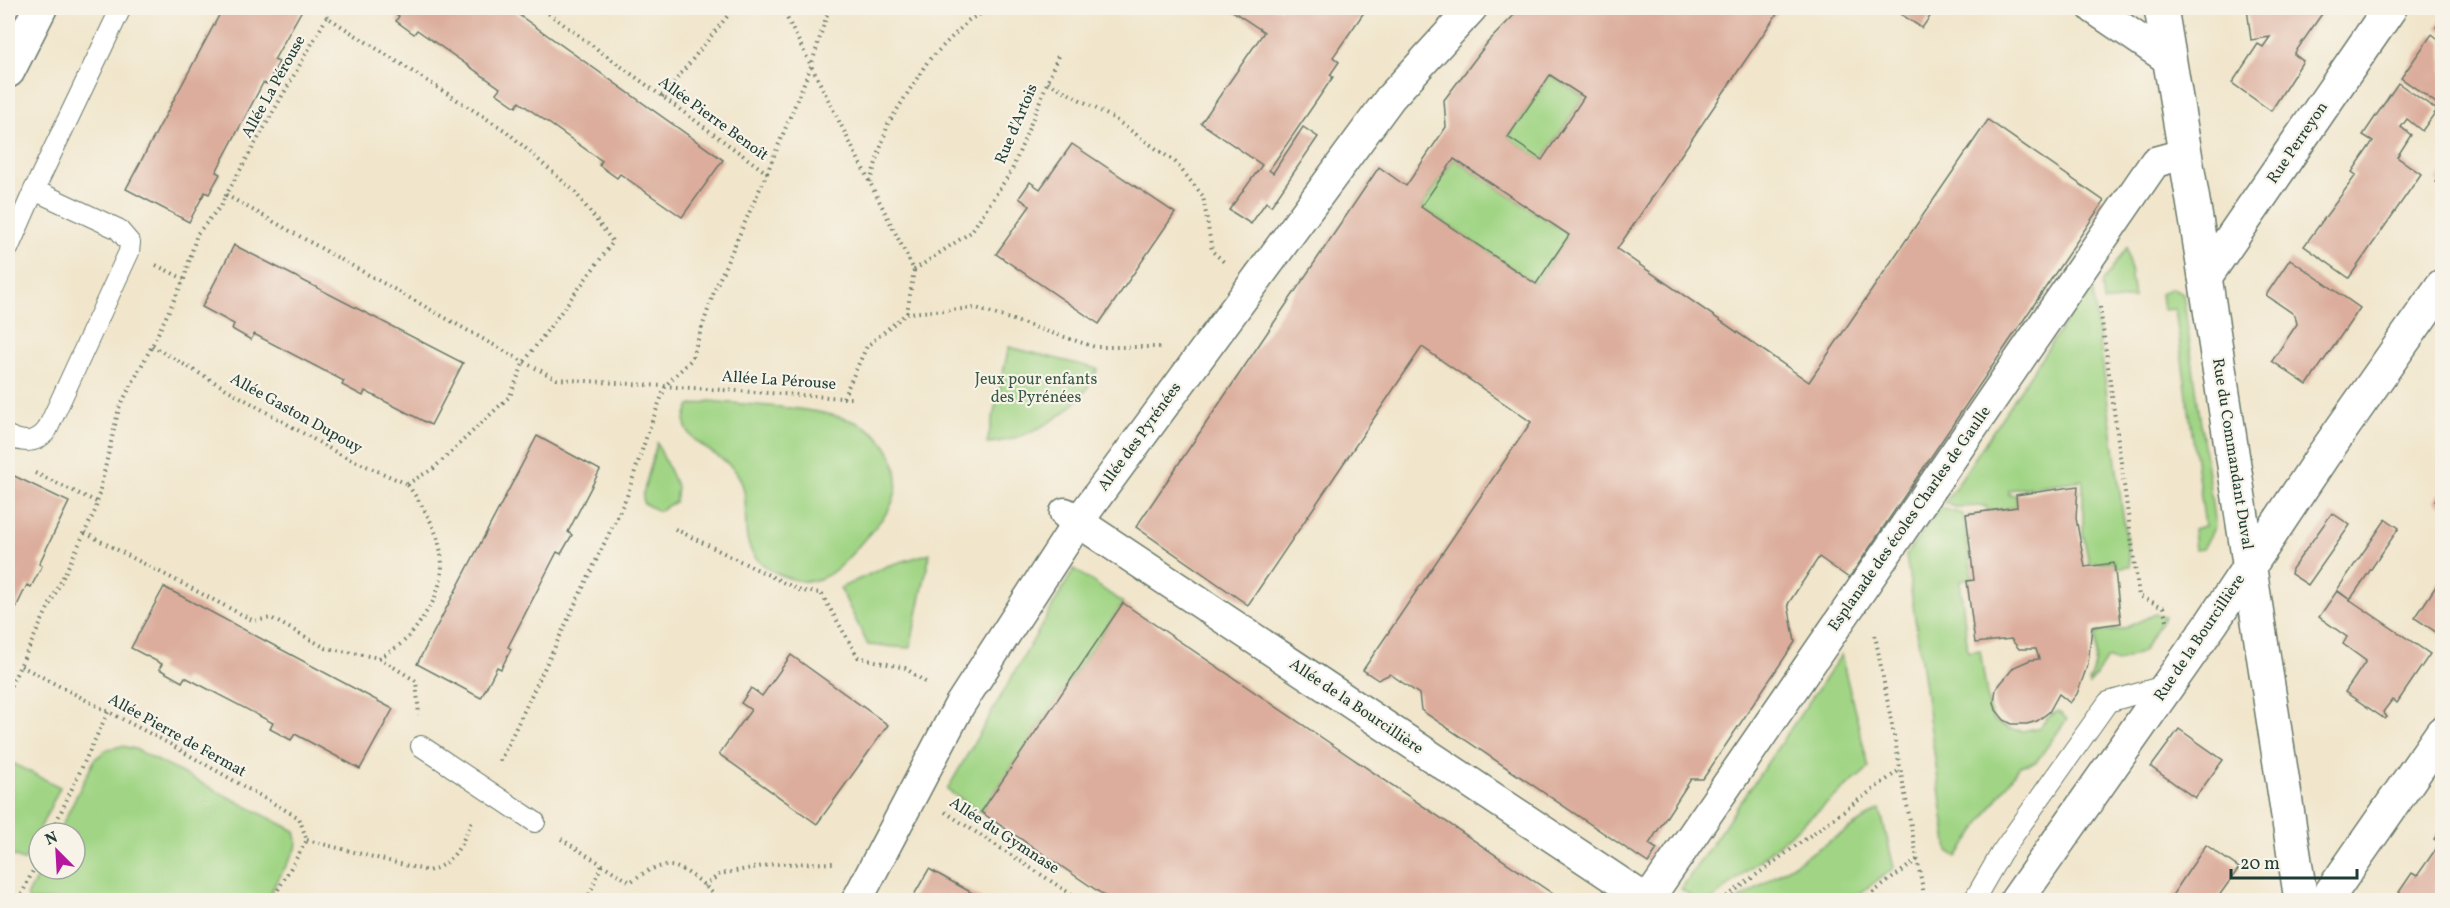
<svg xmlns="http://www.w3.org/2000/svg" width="2450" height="908" font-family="Vollkorn,serif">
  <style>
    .green { fill: #a1d585; stroke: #60895c; stroke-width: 1.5 }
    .building { fill: #dcad9c; fill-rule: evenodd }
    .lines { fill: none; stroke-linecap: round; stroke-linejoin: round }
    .service-casing { stroke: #687869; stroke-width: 22 }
    .pedestrian-casing { stroke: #687869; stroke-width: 33 }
    .minor-casing { stroke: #687869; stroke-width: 36 }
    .tertiary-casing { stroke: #687869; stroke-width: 36 }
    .path { stroke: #687869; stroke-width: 4; stroke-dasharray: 1.5 4.5; stroke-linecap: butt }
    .service { stroke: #fff; stroke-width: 20 }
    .pedestrian { stroke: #fff; stroke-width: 30 }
    .minor { stroke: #fff; stroke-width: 33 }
    .tertiary { stroke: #fff; stroke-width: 33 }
    .labels { text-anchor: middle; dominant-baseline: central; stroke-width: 4.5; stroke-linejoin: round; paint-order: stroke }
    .street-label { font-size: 16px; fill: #1f3d34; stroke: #f7f3e8 }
    .park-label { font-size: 16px; fill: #395b44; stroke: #f7f3e8 }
  </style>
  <rect width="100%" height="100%" fill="#f7f3e8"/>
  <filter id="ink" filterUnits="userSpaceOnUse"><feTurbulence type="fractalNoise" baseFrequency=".0167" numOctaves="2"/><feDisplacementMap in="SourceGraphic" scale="12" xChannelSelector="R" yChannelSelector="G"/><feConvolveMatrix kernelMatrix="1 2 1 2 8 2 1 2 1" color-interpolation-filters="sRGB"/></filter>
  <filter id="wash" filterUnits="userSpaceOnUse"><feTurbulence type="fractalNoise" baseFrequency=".008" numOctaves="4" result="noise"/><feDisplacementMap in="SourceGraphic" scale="24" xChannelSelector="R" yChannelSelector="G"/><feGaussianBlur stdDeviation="1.35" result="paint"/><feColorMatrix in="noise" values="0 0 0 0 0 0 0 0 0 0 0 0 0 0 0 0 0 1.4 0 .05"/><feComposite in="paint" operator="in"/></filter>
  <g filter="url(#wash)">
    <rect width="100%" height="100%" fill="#f1e6cc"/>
    <g class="green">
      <polygon points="1550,75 1584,97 1542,160 1508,137"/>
      <polygon points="1454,159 1569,235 1536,284 1421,207"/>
      <polygon points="2127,247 2134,298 2104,302 2102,283"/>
      <polygon points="2090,285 2092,285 2130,567 2116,568 2115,561 2089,564 2083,534 2083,480 2009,490 2009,495 2016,495 2017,507 1987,511 1986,506 1955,507 1945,503"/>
      <polygon points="2171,288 2183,294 2215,526 2203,549 2195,550 2193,529 2205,526 2175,309 2163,310 2161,294"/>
      <path d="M1009,347L1098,369C1093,377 1089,387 1083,394C1061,421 1021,441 987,443Z"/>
      <path d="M710,401C755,406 817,406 858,423C887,436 904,468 894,498C889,514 873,529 862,542C852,554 837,572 822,578C802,587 774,575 759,561C734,539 756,499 736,472C720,450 669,440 690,406Z"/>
      <polygon points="657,443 677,487 675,502 658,511 643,503 643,494"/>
      <polygon points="1940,508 1963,514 1972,578 1960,580 1968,652 1980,650 1989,709 1993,719 1999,724 2009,729 2023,731 2040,727 2048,717 2058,711 2067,719 2036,762 2020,766 1957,857 1948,851 1906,555"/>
      <polygon points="930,553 910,648 868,645 840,588 887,566"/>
      <polygon points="1074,569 1123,603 981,812 947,790"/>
      <path d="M2155,614L2165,616L2142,652L2117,662L2107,658L2090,685L2089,682C2097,665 2097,651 2096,633L2123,629Z"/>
      <polygon points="1841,655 1869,768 1712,900 1697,900 1681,889"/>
      <polygon points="122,746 135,749 295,831 297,841 296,849 266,900 29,900 27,897 41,869 75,869 75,833 58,833 95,759 108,749"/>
      <polygon points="8,761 60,787 24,861 8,853"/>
      <polygon points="1880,809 1894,868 1851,900 1738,900"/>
    </g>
    <g id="blocks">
      <g class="building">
        <polygon points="223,8 303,8 274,60 279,62 267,84 263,83 216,172 220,174 209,194 205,192 189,222 126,189"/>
        <polygon points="386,8 509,8 723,160 682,217 620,174 617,178 599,165 602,161 519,102 516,107 496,93 500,88 417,30 414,34 396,21 399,16"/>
        <polygon points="1228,8 1367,8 1333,57 1339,62 1330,75 1333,77 1269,170 1273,173 1303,127 1318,137 1271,206 1266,202 1251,224 1229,210 1262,165 1201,123 1264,32"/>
        <path d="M1521,8H1781L1617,249L1809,382L1988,120L2104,201L1849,578L1819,557L1788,604L1795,642L1703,779H1691L1649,844L1657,849L1648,863L1421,710L1419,694L1390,674L1378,680L1363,670L1531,422L1422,347L1248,605L1136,527L1379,167L1406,186L1446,127L1444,100L1488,42ZM1550,75L1584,97L1542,160L1508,137ZM1454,159L1569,235L1536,284L1421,207Z"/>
        <polygon points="1891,8 1936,8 1922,28"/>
        <polygon points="2247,8 2326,8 2294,54 2303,61 2271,111 2232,83 2258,44 2263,47 2270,37 2251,40"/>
        <polygon points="2442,18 2442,32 2436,27"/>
        <polygon points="2432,34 2442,42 2442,107 2401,78"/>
        <polygon points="2398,83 2437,110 2422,131 2407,119 2401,127 2411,135 2397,157 2421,174 2349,278 2304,246 2356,175 2352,172 2373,141 2363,135"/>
        <polygon points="1072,144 1175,213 1099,324 996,254 1030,206 1019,198 1030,182 1040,189"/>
        <polygon points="2442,172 2442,186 2436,182"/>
        <polygon points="234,245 463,363 431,425 365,391 363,396 342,385 344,381 254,334 251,340 232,329 234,324 202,307"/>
        <polygon points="2290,259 2360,308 2307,385 2272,361 2297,324 2295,315 2266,295"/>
        <polygon points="537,436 600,470 568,532 572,535 561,554 557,552 508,647 511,649 501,669 497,667 481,698 417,664"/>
        <polygon points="8,473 69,502 39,564 42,566 31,587 27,585 8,624"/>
        <polygon points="2078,486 2076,518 2085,567 2114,563 2121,623 2092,627 2088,664 2077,694 2070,703 2059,694 2049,712 2037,721 2027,724 2012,724 2004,720 1996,710 1994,702 1996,689 2014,667 2030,660 2039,659 2036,649 2019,649 2011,639 1975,643 1967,581 1974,580 1966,514 2017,507 2016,495"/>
        <polygon points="2442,490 2442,506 2435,501"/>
        <polygon points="2332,513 2350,525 2308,585 2291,574 2292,569"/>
        <polygon points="2386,519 2399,528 2350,600 2337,590"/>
        <polygon points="2442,577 2442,636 2415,618"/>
        <polygon points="164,587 393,709 360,769 295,734 291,740 270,729 273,723 185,677 182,682 159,669 162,664 131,648"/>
        <polygon points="2337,591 2430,654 2397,703 2392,700 2383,712 2387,717 2385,719 2345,692 2366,661 2343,644 2347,637 2319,617"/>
        <polygon points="1123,603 1346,754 1562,900 1111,900 981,812"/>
        <polygon points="791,655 888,725 817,824 719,754 751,710 741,703 751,688 762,696"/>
        <polygon points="2179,729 2223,760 2195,798 2151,767"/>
        <polygon points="2442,827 2442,900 2411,900 2399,892 2412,873 2417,876 2440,843 2434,839"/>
        <polygon points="2206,845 2239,868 2216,900 2169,900"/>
        <polygon points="929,869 985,900 911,900"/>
      </g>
    </g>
  </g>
  <g filter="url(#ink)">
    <use href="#blocks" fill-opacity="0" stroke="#687869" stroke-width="1.5"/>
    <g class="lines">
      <defs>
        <g id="service">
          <polyline points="34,190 121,8"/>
          <path d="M8,249L34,190L118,229L130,243L129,252L47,430C36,444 23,443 8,436"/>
          <polyline points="421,746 535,822"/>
          <polyline points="1974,900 2001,853 2108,702 2167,685"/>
        </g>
        <g id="pedestrian">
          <polyline points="2093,8 2168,59"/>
          <polyline points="1065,513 1647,900"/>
          <polyline points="857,900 959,706 1078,522 1390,98 1472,8"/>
          <polyline points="1648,900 2155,162 2184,154"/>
        </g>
        <g id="minor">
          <polyline points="2161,8 2197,225 2301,900"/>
          <polyline points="2205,277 2390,8"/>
          <polyline points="2017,900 2211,624 2322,457 2442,286"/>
          <polyline points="2326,900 2442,733"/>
        </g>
        <polyline id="tertiary" points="8,71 40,8"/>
      </defs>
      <use href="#service" class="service-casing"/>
      <use href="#pedestrian" class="pedestrian-casing"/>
      <use href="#minor" class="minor-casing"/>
      <use href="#tertiary" class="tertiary-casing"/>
      <g class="path">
        <polyline points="782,8 914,270 907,313"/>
        <polyline points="327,17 328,8"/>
        <polyline points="1048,82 1113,118 1175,162 1203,196 1212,251 1224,262"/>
        <polyline points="662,97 734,8"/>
        <polyline points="767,173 811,66 829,8"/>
        <polyline points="870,182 888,124 928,61 969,20 992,8"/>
        <polyline points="156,265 184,279"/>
        <polyline points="914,270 971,232 1012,170 1058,56"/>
        <polyline points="2100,307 2139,596 2163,607 2167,620"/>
        <polyline points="152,346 339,454 407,484"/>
        <polyline points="843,398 855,398"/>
        <polyline points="35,473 97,502"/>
        <polyline points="407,484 434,468 510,396 524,362 613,242 575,192 506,131 327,17 226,195 524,362 557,379 843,398 867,346 907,313 976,308 1095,347 1161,347"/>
        <polyline points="675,529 801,591 821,593 858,657 905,668 928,684"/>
        <polyline points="85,533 254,621 271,618 326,648 379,658 416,681 419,715"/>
        <polyline points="1875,635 1925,900"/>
        <path d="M379,658C401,646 412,636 425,614C429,608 434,601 436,594C453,554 430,515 407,484"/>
        <polyline points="21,666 168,743 299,818 307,840"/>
        <polyline points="8,691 95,511 119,408 152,346 184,279 197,234 220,207 226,195"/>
        <polyline points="500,761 627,496 648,432 666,385 691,360 715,289 767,173 541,8"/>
        <polyline points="945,812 1080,900"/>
        <polyline points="51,833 108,712"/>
        <path d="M561,839L630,882C642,874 654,865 669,866C684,866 710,888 718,900"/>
        <path d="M307,840L428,871C456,863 461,844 473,819"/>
        <polyline points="704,886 720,874 774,864 835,863"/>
        <polyline points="19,900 39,858"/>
        <polyline points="272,900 307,840"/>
        <polyline points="587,900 602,864"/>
        <polyline points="1722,900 1901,769"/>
        <polyline points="1863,900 1918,859"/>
        <polyline points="1938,900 1943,894"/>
      </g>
      <use href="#service" class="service"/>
      <use href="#pedestrian" class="pedestrian"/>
      <use href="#minor" class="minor"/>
      <use href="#tertiary" class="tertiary"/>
    </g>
  </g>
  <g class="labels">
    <g class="street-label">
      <text transform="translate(274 87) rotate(-61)">Allée La Pérouse</text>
      <text transform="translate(713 119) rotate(36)">Allée Pierre Benoît</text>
      <text transform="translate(1017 124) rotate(-67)">Rue d'Artois</text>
      <text transform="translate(2298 143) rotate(-56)">Rue Perreyon</text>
      <text transform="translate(779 381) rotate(4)">Allée La Pérouse</text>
      <text transform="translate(296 414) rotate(29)">Allée Gaston Dupouy</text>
      <text transform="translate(1140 437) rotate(-54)">Allée des Pyrénées</text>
      <text transform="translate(2232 454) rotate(81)">Rue du Commandant Duval</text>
      <text transform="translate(1910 519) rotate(-55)">Esplanade des écoles Charles de Gaulle</text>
      <text transform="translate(2200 638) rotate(-56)">Rue de la Bourcillière</text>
      <text transform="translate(1356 707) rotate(34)">Allée de la Bourcillière</text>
      <text transform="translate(177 736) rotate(29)">Allée Pierre de Fermat</text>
      <text transform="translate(1004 836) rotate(33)">Allée du Gymnase</text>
    </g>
    <g class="park-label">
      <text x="1036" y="380">Jeux pour enfants<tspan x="1036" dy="18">des Pyrénées</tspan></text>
    </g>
  </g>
  <rect width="2450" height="908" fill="none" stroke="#f7f3e8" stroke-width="30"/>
  <g transform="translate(57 851) rotate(336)"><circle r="28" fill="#f7f3e8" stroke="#a1aaa0" stroke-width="1.5"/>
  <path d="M0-4.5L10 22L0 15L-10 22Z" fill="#b5179e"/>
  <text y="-9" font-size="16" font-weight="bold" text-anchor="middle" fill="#1f3d34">N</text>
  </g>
  <path d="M2231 869v9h126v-9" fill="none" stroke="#1f3d34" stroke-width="3"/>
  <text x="2240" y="869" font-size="18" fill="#1f3d34" stroke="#f7f3e8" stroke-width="4.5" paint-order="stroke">20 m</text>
</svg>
